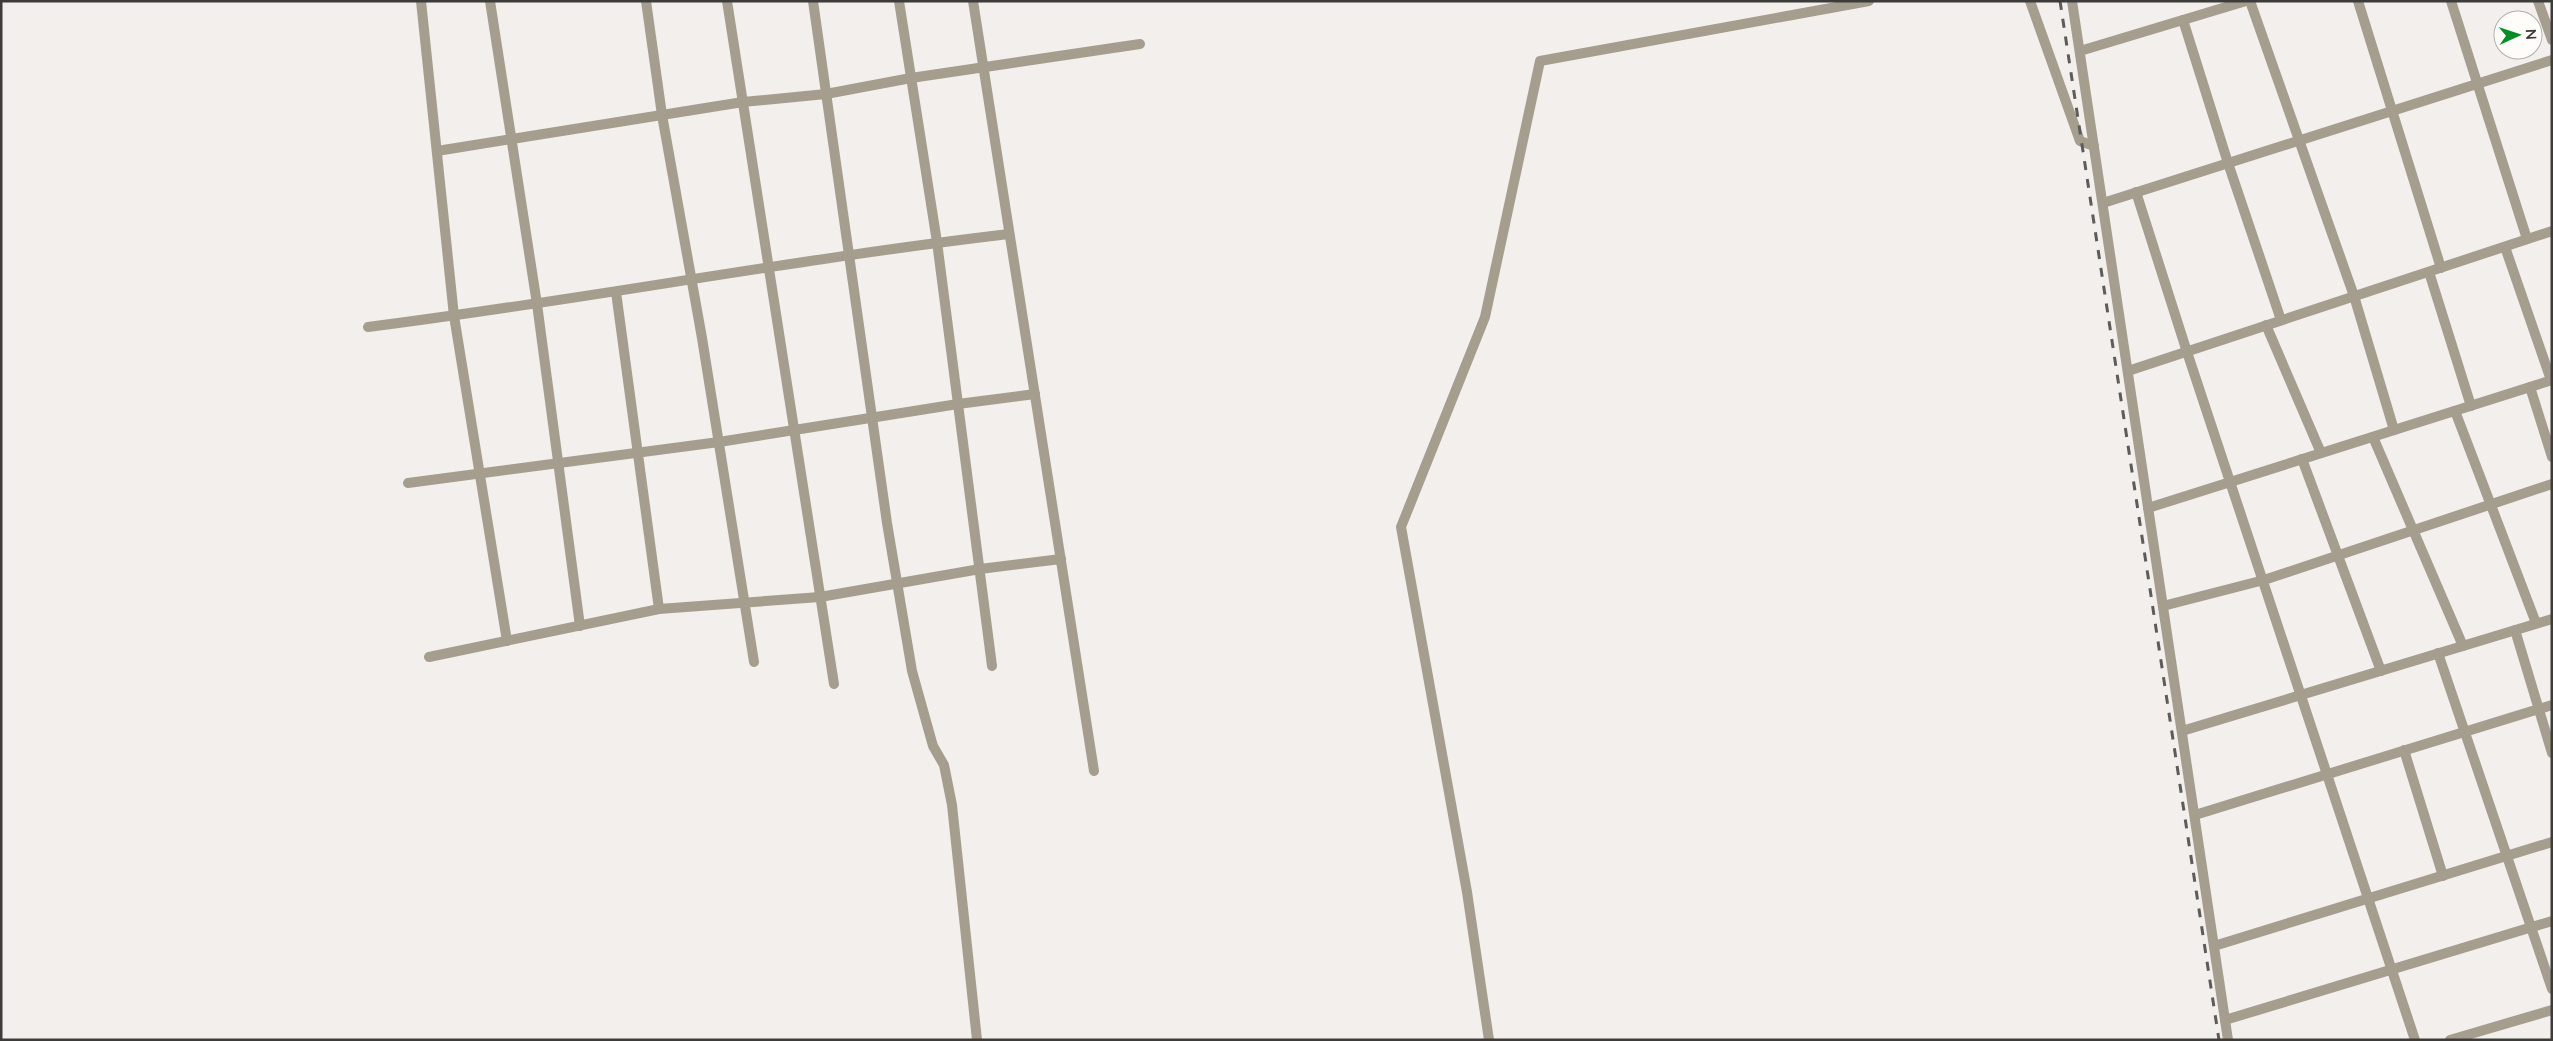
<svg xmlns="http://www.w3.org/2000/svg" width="2553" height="1041" font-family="Lato,sans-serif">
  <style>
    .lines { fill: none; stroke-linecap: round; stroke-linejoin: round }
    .street { stroke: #a59e8e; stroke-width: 10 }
    .rail { stroke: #5d5c5b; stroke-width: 3; stroke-dasharray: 9 9; stroke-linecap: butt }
  </style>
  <rect width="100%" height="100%" fill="#f2efec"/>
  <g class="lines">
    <g class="street">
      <polyline points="421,1 454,316 507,641"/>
      <polyline points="490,1 537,304 580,626"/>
      <polyline points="646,1 662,115 702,338 754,662"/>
      <polyline points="727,1 834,684"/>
      <polyline points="813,1 887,523 912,671 933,746 944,765 952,805 977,1040"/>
      <polyline points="899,1 937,242 992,666"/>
      <polyline points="973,1 1094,771"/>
      <polyline points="2030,1 2080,141 2094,146"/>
      <polyline points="2072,1 2228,1040"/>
      <polyline points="2250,1 2354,296 2394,430"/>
      <polyline points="2358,1 2441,268"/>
      <polyline points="2451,1 2527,239"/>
      <polyline points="2538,1 2552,40"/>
      <polyline points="2183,20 2228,163 2281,320"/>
      <polyline points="2080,51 2246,1"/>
      <polyline points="437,151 743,102 826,94 911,78 1140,44"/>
      <polyline points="2136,192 2187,352 2415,1040"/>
      <polyline points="2103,203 2552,60"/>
      <polyline points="2505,247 2551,380"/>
      <polyline points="2429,272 2471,406"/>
      <polyline points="616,292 659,609"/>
      <polyline points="2266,325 2321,453"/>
      <path d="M368,327C582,300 795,259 1009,234"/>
      <polyline points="2128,371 2552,231"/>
      <polyline points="2530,387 2552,457"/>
      <polyline points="2455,411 2536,623"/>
      <polyline points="2373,437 2463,646"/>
      <polyline points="2302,459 2381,671"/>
      <polyline points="408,483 719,442 958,404 1035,394"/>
      <polyline points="2148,508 2552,380"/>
      <polyline points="2163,606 2264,580 2552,484"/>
      <polyline points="2515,630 2552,753"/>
      <polyline points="2438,653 2552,989"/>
      <polyline points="429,657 659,609 820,597 980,569 1061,559"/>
      <polyline points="2182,731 2552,619"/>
      <polyline points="2404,750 2443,876"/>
      <polyline points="2195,815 2552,705"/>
      <polyline points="2214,946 2552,842"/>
      <polyline points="2225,1020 2552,921"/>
      <polyline points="1489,1040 1467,892 1401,527 1485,317 1540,61 1869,1"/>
      <polyline points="2450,1040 2552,1010"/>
    </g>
    <polyline class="rail" points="2060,1 2219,1040"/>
  </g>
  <rect width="2553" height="1041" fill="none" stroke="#3d3c3b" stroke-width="5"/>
  <g transform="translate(2518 35) rotate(87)"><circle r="24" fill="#fffdfa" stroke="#b1b0ae"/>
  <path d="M0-4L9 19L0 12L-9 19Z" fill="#039022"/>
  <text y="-8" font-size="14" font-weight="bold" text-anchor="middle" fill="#3d3c3b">N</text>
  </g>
</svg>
